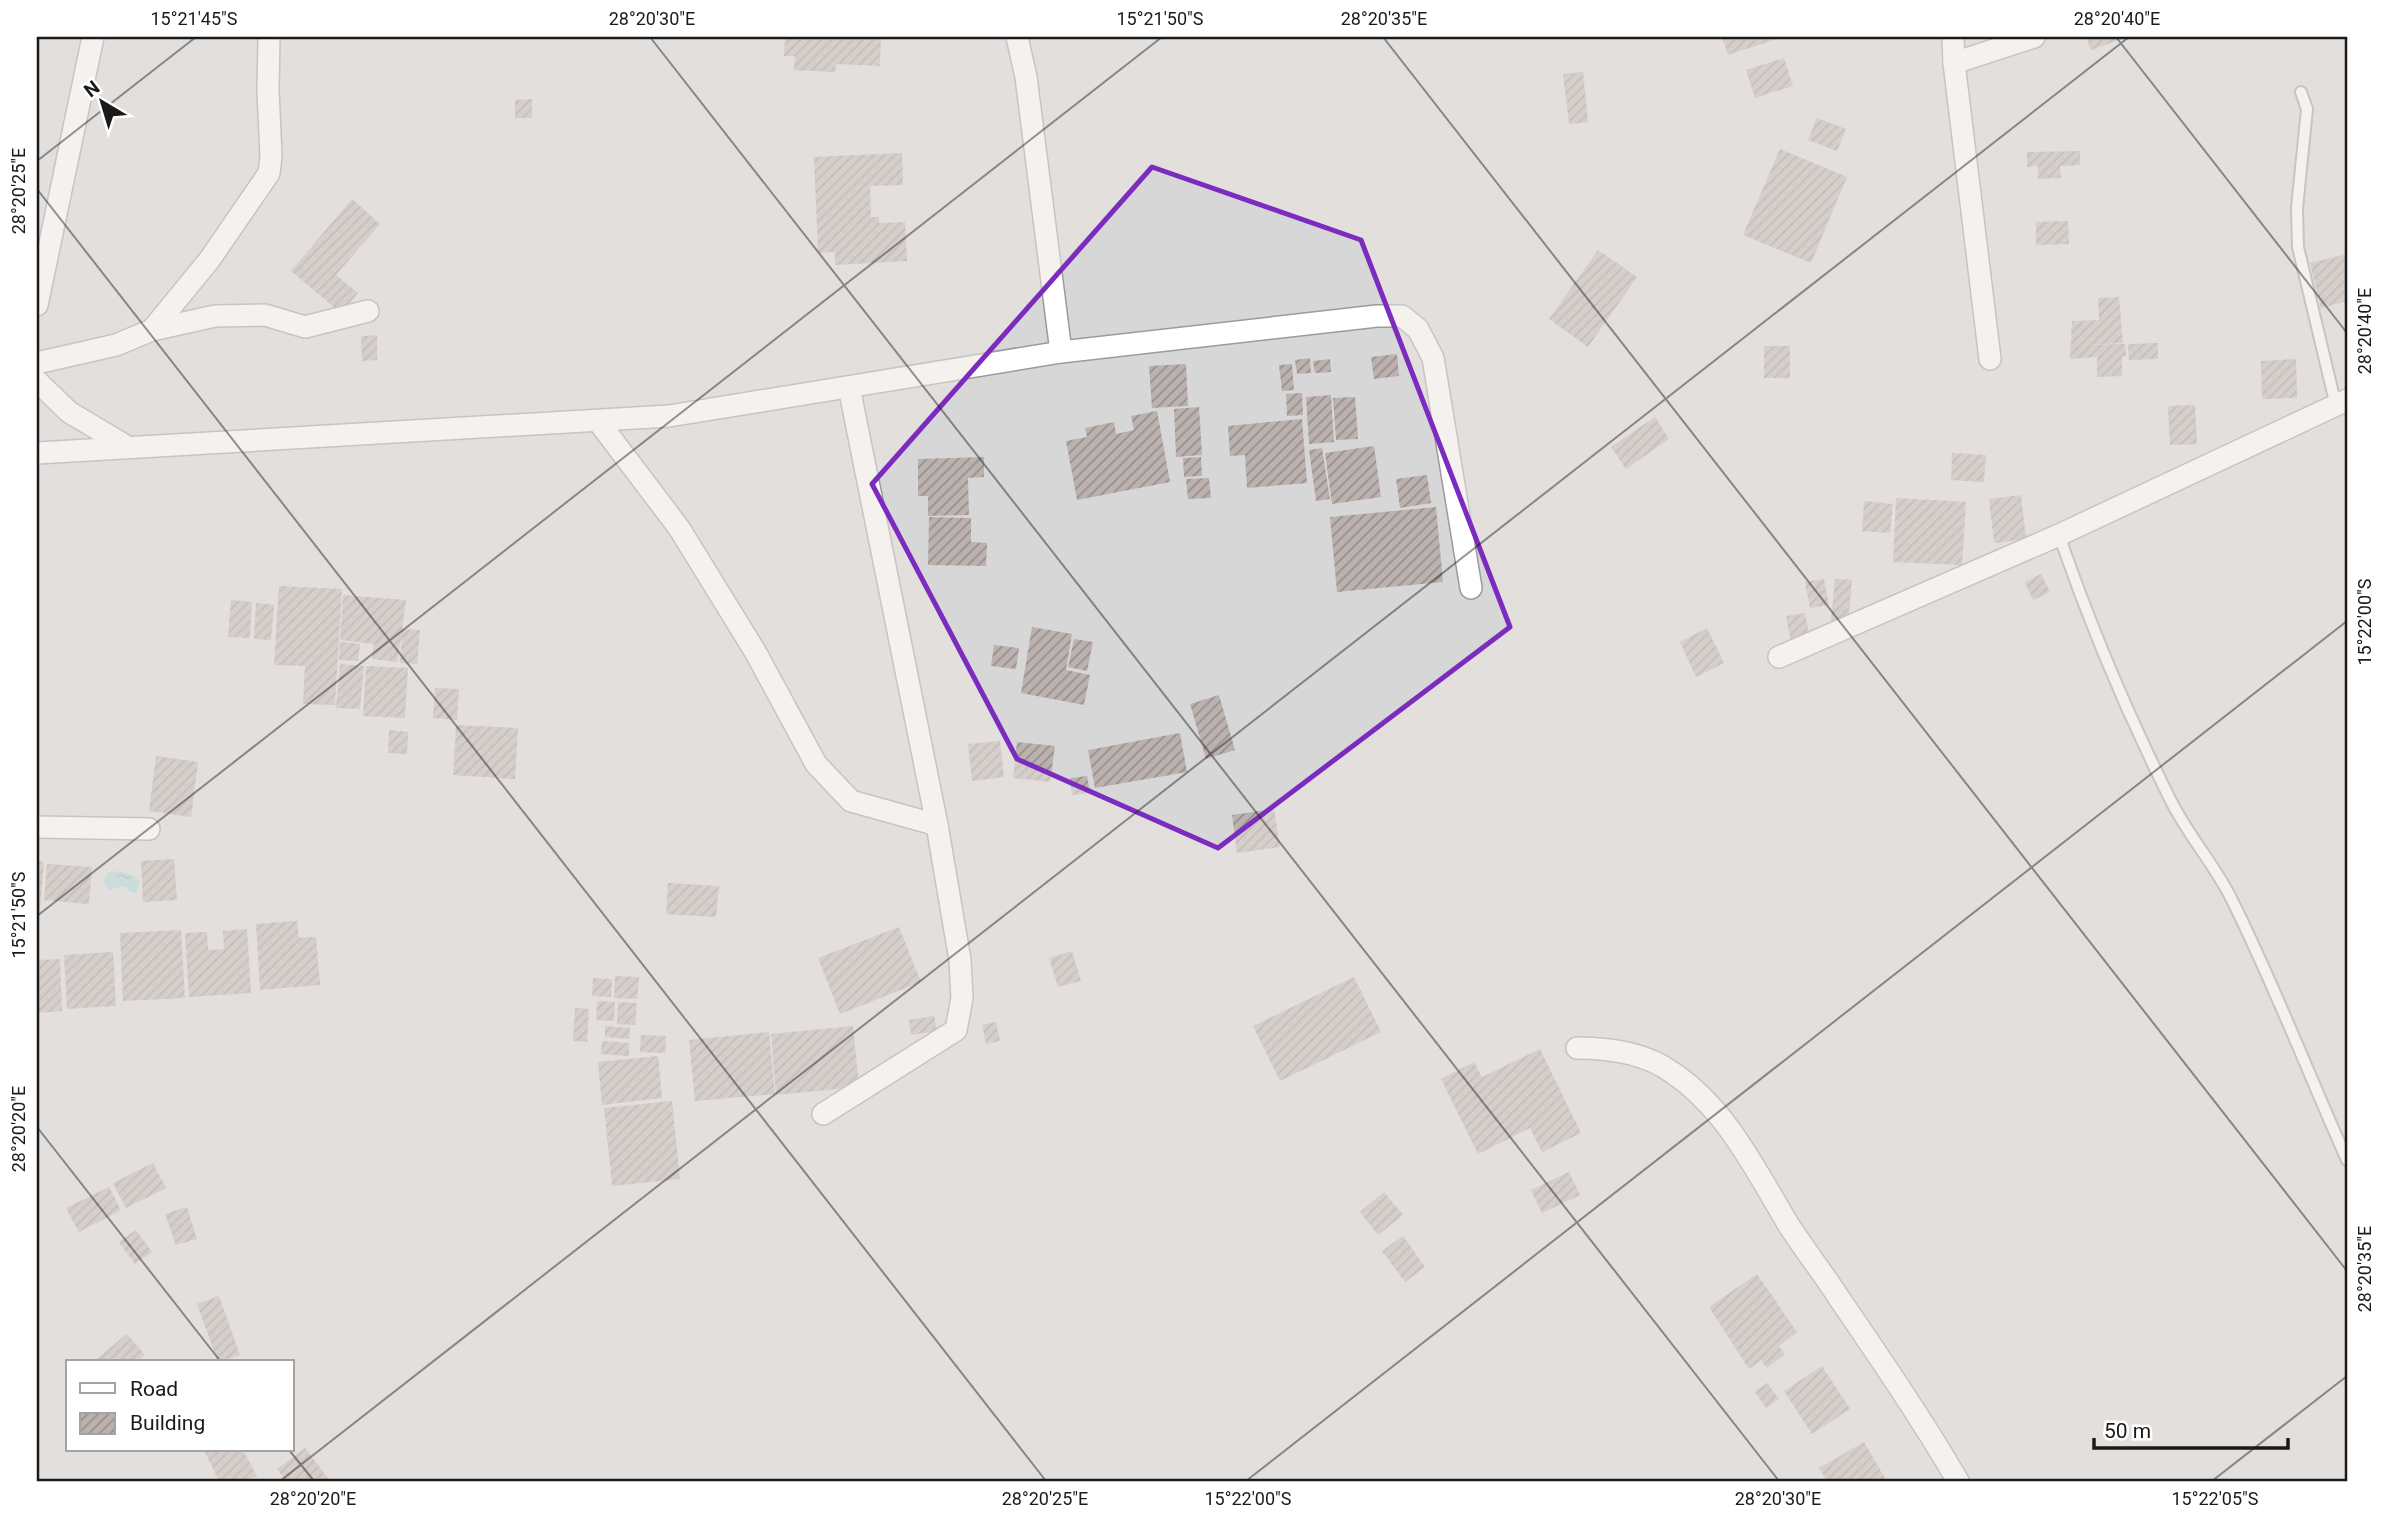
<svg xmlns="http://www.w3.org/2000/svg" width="2384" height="1518" font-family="Roboto,sans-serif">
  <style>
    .residential { fill: #d8d7d8; fill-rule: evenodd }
    .water { fill: url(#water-ripples) }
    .building { fill: url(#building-hatch) }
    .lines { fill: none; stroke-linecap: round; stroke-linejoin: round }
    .lane-casing { stroke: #9b9b9b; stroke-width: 14 }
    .street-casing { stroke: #9b9b9b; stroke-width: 24 }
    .lane { stroke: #fff; stroke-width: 10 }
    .street { stroke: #fff; stroke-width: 21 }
    .marked { fill: none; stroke: #7b2cbf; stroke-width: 5; stroke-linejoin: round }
    .ticks { fill: none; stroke: #1a1a1a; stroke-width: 2; stroke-opacity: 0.45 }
    .neatline { fill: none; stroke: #1a1a1a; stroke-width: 2.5 }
    .ticks-label { font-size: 18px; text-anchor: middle; fill: #1a1a1a }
  </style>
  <defs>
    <pattern id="water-ripples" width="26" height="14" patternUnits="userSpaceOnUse" patternTransform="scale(1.75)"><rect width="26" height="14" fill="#a4d1d6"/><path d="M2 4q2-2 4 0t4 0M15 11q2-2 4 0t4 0" fill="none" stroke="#8db3b7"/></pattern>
    <pattern id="building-hatch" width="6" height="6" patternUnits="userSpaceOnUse" patternTransform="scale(1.75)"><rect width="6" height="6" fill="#bbb1ae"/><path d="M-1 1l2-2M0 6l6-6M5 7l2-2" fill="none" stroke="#978f8d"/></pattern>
  </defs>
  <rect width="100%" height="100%" fill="#ebe6e1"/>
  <path class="residential" d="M37,37H2347V1481H37ZM68,1362H292V1450H68Z"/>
  <polygon class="water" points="118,871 135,876 140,883 136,893 130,892 124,886 109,890 103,882 108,873"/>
  <g class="building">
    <polygon points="785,37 881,37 880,66 836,64 835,72 794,70 795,56 784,56"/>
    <polygon points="1722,37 1782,37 1728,55"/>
    <polygon points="2086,37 2127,37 2091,50"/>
    <polygon points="1784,58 1793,86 1755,98 1746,70"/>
    <polygon points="1583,72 1588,122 1569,124 1563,74"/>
    <polygon points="532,99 532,118 515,118 515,100"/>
    <polygon points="1817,118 1846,129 1837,151 1808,140"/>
    <polygon points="1780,149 1847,177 1811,263 1743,235"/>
    <polygon points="2080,151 2080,165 2060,166 2061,178 2038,179 2038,166 2027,167 2027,152"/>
    <polygon points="902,153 903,185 870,186 871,217 879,217 879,223 905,222 907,261 835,265 835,252 818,253 814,157"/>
    <polygon points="352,199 380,224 336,275 358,293 341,313 291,271"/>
    <polygon points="2068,221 2069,244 2036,245 2036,222"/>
    <polygon points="1598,250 1637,277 1588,347 1549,319"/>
    <polygon points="2347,254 2347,301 2321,308 2310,263"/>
    <polygon points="2119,297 2123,343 2083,345 2125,344 2126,356 2122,356 2122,376 2097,377 2097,357 2070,359 2072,321 2099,320 2098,298"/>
    <polygon points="377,335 377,360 362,361 361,336"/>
    <polygon points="2158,343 2158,359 2129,360 2128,344"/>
    <rect x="1764" y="346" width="26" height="32"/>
    <polygon points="1397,354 1399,376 1374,379 1371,357"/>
    <polygon points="1310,358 1311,373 1297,374 1295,360"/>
    <polygon points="1330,359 1331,372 1315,373 1313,361"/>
    <polygon points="2296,359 2297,398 2262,399 2261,361"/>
    <polygon points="1186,364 1188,406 1152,408 1149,366"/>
    <polygon points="1292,364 1294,390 1282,391 1279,365"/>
    <polygon points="1302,393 1303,415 1287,416 1286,394"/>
    <polygon points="1331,395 1334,442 1309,444 1306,397"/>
    <polygon points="1355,397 1358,439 1336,440 1333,398"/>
    <polygon points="2195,405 2197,444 2170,445 2168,406"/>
    <polygon points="1199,407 1202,455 1176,457 1174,409"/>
    <polygon points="1157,411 1170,482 1077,500 1066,441 1087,437 1085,428 1114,422 1116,434 1134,430 1131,416"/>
    <polygon points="1655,417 1669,439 1626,469 1611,447"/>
    <polygon points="1302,419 1307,483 1247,488 1245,455 1230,456 1228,426"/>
    <polygon points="1374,446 1381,497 1332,504 1325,453"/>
    <polygon points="1322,448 1330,499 1316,501 1309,450"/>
    <polygon points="1952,453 1986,455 1984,482 1951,480"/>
    <polygon points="984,457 984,477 968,478 969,515 928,516 928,496 918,496 918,459"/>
    <polygon points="1201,457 1202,476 1184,477 1183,458"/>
    <polygon points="1427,475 1431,503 1400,508 1396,479"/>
    <polygon points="1209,478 1211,498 1188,499 1186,479"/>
    <polygon points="2021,495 2026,539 1994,543 1989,499"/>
    <polygon points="1896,498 1966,502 1962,565 1893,562"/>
    <polygon points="1864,501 1893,504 1890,533 1862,531"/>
    <polygon points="1436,507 1443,582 1337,592 1330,517"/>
    <polygon points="929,517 971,518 971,542 987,543 986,566 928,565"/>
    <polygon points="2041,574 2050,592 2033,600 2025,582"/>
    <polygon points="1824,579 1829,605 1810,608 1805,582"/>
    <polygon points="1835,579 1852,580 1848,622 1831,621"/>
    <polygon points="279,586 342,589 335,705 303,704 305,666 274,665"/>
    <polygon points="343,595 406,600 402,629 420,630 417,664 400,663 402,634 397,662 372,659 374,644 340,640"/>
    <polygon points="231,600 252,602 250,638 228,637"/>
    <polygon points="256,603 274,605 271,640 254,639"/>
    <polygon points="1805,613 1810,639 1791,642 1786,616"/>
    <polygon points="1032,627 1072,634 1066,670 1090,675 1084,705 1021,693"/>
    <polygon points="1707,628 1724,663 1696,677 1680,642"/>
    <polygon points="1074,639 1093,642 1087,671 1068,667"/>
    <polygon points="340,642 360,644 358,661 339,660"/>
    <polygon points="994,645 1019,648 1016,669 991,666"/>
    <polygon points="340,664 364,666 360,709 336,708"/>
    <polygon points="366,666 408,668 405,718 363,716"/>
    <polygon points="435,688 459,689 457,720 433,718"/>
    <polygon points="1219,695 1235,750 1206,759 1190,704"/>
    <polygon points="456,725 518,728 515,779 453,775"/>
    <polygon points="389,730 408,732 407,754 388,753"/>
    <polygon points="1180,733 1187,772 1095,788 1088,750"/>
    <polygon points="1000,741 1004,777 972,781 968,744"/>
    <polygon points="1017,742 1055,746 1050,782 1013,778"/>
    <polygon points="156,756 198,762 191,817 149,811"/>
    <polygon points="1087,776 1090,793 1072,795 1070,778"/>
    <polygon points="1274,809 1280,847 1237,853 1232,815"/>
    <polygon points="174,859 177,900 143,902 141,861"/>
    <polygon points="37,861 44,862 39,921 37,921"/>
    <polygon points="47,864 92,867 89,904 44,900"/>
    <polygon points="668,883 719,886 716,917 666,914"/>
    <polygon points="297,921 299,938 316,937 320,985 260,990 256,924"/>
    <polygon points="899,927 921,982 840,1014 818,958"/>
    <polygon points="247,929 251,993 189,997 185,933 207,932 208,950 224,949 223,931"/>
    <polygon points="181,930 185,998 123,1001 120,933"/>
    <polygon points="1072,951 1081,981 1058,987 1049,958"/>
    <polygon points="113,952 116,1006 67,1009 64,955"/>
    <polygon points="60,959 62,1011 37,1013 37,960"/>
    <polygon points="615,976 639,977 637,999 614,998"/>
    <polygon points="1354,977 1381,1032 1280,1081 1253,1026"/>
    <polygon points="593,978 612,979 611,997 592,996"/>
    <polygon points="597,1001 615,1002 614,1021 596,1020"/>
    <polygon points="618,1002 637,1003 635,1025 617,1024"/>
    <polygon points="575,1008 589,1009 587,1042 573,1041"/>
    <polygon points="934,1016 937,1031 911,1035 909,1020"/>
    <polygon points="996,1022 1000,1041 986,1044 982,1025"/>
    <polygon points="605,1026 630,1028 629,1039 605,1037"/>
    <polygon points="853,1026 859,1087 776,1095 771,1034"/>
    <polygon points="769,1032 775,1094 695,1101 689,1040"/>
    <polygon points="641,1035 666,1036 665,1053 640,1052"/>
    <polygon points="602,1041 629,1043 629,1056 601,1054"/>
    <polygon points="1540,1049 1581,1133 1542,1152 1530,1128 1478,1154 1441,1079 1474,1062 1482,1077"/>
    <polygon points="658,1056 662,1098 602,1105 598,1062"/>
    <polygon points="672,1101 680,1179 612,1186 604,1108"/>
    <polygon points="153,1163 166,1188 126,1208 113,1183"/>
    <polygon points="1569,1172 1580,1195 1542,1213 1531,1190"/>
    <polygon points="109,1187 121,1210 79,1232 66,1208"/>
    <polygon points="1384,1192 1403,1215 1378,1235 1360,1212"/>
    <polygon points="187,1207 197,1239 176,1245 165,1214"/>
    <polygon points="136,1230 152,1252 135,1264 119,1242"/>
    <polygon points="1403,1236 1425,1267 1405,1282 1382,1251"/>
    <polygon points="1757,1274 1797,1332 1779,1346 1785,1354 1767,1368 1761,1360 1749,1369 1709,1307"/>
    <polygon points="219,1296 240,1355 218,1362 197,1304"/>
    <polygon points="127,1334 145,1355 137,1362 93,1362"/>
    <polygon points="1822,1366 1850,1409 1812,1434 1784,1391"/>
    <polygon points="1767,1383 1779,1399 1766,1408 1755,1392"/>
    <polygon points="1864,1442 1886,1480 1827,1481 1819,1468"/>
    <polygon points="305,1448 330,1481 286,1481 277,1469"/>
    <polygon points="204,1450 243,1450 257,1476 246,1481 219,1481"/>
  </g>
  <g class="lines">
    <defs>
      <g id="lane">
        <polyline points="2301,92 2307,109 2297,208 2298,247 2336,406"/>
        <path d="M2059,535C2090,625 2127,713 2170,799C2187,834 2214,864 2231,898C2274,984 2308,1073 2347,1160"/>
      </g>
      <g id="street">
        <polyline points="1953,37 1954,63 2034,37"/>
        <polyline points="1954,63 1990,359"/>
        <polyline points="37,305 93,37"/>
        <polyline points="152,330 210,259 269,173 271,157 268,90 269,37"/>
        <polyline points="1061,352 1377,316 1402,316 1418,329 1433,358 1471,588"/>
        <polyline points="37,363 116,345 152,330 215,316 265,315 305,327 368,311"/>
        <polyline points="37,381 69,412 126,446"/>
        <polyline points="598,421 679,528 756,653 816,764 851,801 937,825"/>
        <polyline points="37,453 669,416 1061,352 1026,77 1017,37"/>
        <polyline points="1779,657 2059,535 2347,400"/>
        <polyline points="37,827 149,829"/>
        <path d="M1577,1048C1610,1048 1646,1053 1673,1073C1727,1110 1755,1169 1788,1224C1804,1249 1823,1273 1839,1298C1880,1358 1921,1418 1958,1481"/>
        <polyline points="823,1114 956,1030 962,998 960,960 937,825 849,387"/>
      </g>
    </defs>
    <use href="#lane" class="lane-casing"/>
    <use href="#street" class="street-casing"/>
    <use href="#lane" class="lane"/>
    <use href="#street" class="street"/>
  </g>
  <path d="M0 0H2384V1518H0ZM1152,167L1361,240L1510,627L1218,848L1017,759L872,484Z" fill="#ebe6e1" fill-opacity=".55" fill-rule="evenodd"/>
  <path class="marked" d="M1152,167L1361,240L1510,627L1218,848L1017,759L872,484Z"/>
  <path class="ticks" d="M650,37L1779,1481M1383,37L2347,1271M2116,37L2347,333M37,161L196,37M37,189L1046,1481M37,916L1162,37M37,1127L221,1362M289,1450L314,1481M280,1481L2129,37M1246,1481L2347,621M2212,1481L2347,1376"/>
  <rect width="2384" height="1518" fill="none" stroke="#ffffff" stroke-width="77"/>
  <rect x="66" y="1360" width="228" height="91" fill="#ffffff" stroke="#a3a3a3" stroke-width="2"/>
  <rect x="80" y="1383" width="35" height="10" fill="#ffffff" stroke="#a3a3a3" stroke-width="2"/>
  <text x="130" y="1396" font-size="21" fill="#1a1a1a">Road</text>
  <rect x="80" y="1413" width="35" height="21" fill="url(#building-hatch)" stroke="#a3a3a3" stroke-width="2"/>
  <text x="130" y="1430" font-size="21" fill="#1a1a1a">Building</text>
  <g transform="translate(102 102) rotate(322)" stroke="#ffffff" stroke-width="5" paint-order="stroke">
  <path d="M0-5L12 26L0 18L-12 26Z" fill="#1a1a1a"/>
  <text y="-10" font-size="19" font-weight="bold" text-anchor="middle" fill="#1a1a1a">N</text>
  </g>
  <path d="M2094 1438v10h194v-10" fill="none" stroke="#1a1a1a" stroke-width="3.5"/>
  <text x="2104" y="1438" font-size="21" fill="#1a1a1a" stroke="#ffffff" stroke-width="5" paint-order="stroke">50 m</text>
  <rect x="38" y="38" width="2308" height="1442" class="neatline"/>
  <g class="ticks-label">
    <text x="194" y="25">15°21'45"S</text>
    <text x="652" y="25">28°20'30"E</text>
    <text x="1160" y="25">15°21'50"S</text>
    <text x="1384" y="25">28°20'35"E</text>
    <text x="2117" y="25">28°20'40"E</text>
    <text transform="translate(19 191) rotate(-90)" y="6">28°20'25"E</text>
    <text transform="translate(2365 331) rotate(-90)" y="6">28°20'40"E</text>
    <text transform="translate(2365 622) rotate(-90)" y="6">15°22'00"S</text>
    <text transform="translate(19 915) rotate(-90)" y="6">15°21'50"S</text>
    <text transform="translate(19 1129) rotate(-90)" y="6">28°20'20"E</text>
    <text transform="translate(2365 1269) rotate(-90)" y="6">28°20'35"E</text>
    <text x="313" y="1505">28°20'20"E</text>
    <text x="1045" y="1505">28°20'25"E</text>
    <text x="1248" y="1505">15°22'00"S</text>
    <text x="1778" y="1505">28°20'30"E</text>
    <text x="2215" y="1505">15°22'05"S</text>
  </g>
</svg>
